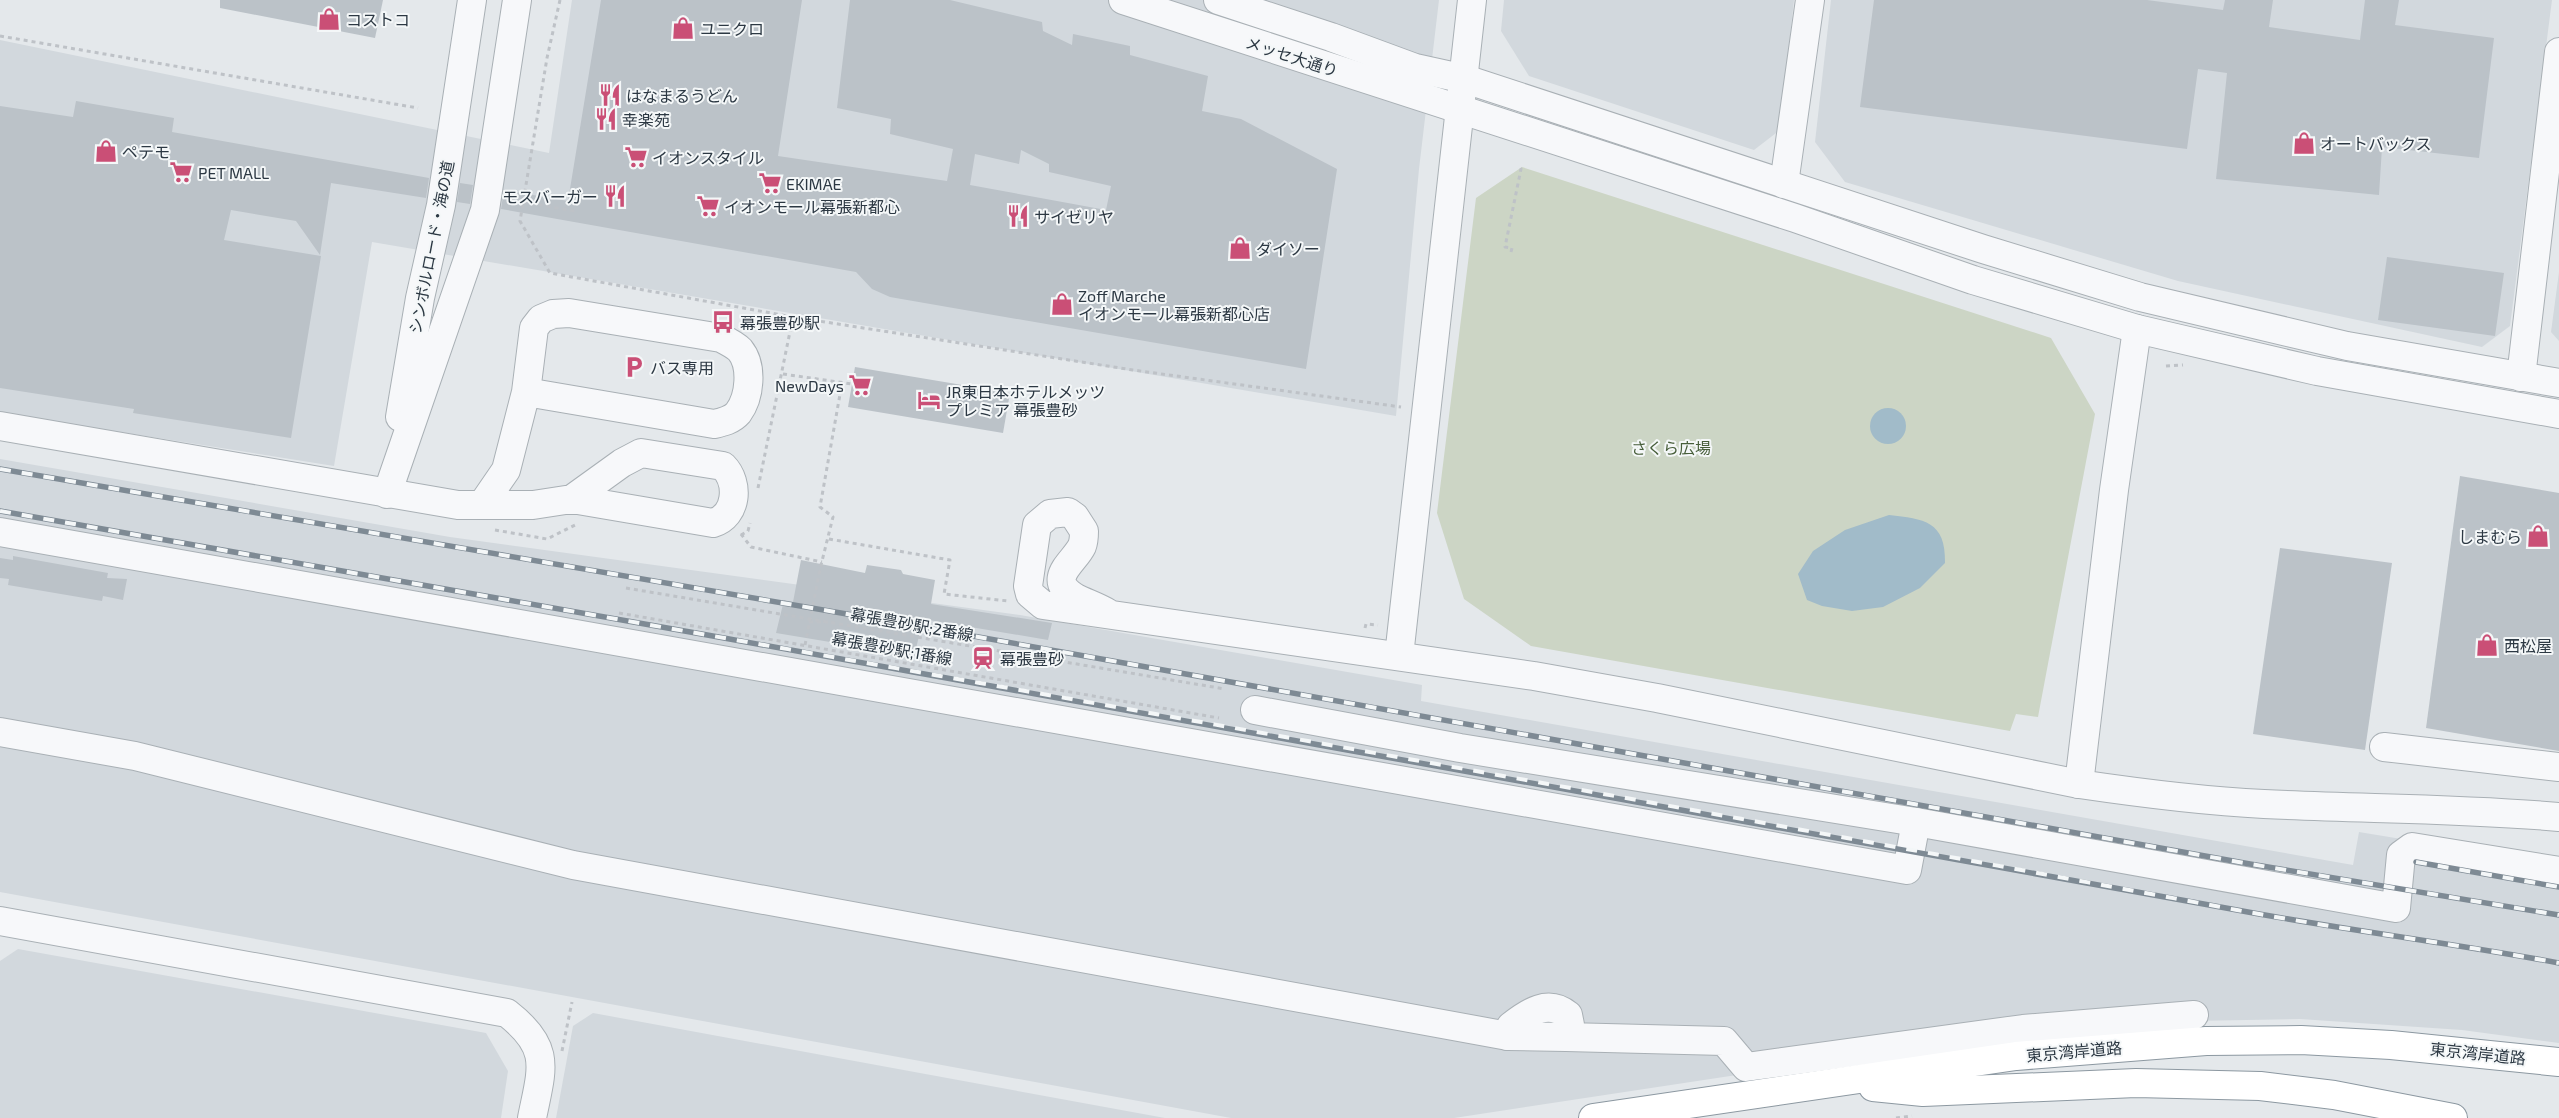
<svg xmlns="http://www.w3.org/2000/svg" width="2559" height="1118" font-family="'Exo 2','Noto Sans JP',sans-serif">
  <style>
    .built { fill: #d2d8dd }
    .green { fill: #ccd5c5 }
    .water { fill: #a1bbc9 }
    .building { fill: #bbc2c8; fill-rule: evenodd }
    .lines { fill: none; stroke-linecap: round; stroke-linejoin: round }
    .minor-casing { stroke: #a9b0b5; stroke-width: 30 }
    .highway-casing { stroke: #8c98a1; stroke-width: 30 }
    .path { stroke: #bec2c7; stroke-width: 3; stroke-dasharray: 4 4; stroke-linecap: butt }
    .minor { stroke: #f7f8fa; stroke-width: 28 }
    .highway { stroke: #fff; stroke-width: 28 }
    .rail-casing { stroke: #7e8a94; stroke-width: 5.5 }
    .rail { stroke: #f4f7f8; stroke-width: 4; stroke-dasharray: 11; stroke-linecap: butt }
    .path-bridge { stroke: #bec2c7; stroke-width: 3; stroke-dasharray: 4 4; stroke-linecap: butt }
    .labels { text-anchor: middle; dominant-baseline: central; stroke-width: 4; stroke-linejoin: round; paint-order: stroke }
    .poi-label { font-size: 16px; fill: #2c3843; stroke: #f4f7f8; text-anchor: start }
    .street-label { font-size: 16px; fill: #2c3843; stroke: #f4f7f8 }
    .park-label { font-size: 16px; fill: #475e3a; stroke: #f4f7f8 }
  </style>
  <rect width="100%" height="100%" fill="#e4e8eb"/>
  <g class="built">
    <polygon points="572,0 1439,0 1419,169 1396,416 372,242 334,466 0,413 0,40 549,153"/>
    <polygon points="1504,0 1794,0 1780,130 1754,150 1529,76 1501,31"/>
    <polygon points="1831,0 2552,0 2510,326 2482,347 2178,281 1845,182 1815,142"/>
    <polygon points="2559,272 2559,341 2551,332"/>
    <polygon points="0,459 450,537 1020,615 1422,685 1421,701 2353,865 2359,832 2559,865 2559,1043 2462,1030 2300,1019 2191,1021 1750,1073 1454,1118 1231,1118 0,892"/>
    <polygon points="18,949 486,1033 508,1071 501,1118 0,1118 0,961"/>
    <polygon points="593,1013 1165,1118 556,1118 573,1026"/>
  </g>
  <polygon class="green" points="1522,167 2051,338 2095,414 2038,717 2016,714 2010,731 1531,646 1464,599 1437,513 1476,198"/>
  <g class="water">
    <circle cx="1888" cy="426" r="18"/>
    <path d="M1889,515C1924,519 1946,521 1945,563L1920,588L1883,607L1852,611L1822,606L1807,600L1798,574L1813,551L1845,530Z"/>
  </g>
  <g class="building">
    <polygon points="220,0 383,0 375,38 220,8"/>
    <path d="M601,0H802L778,156L947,181L953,149L890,134L891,119L837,108L850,0H950L1042,22L1043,31L1072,45L1073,34L1130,46V55L1208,76L1202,111L1241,119L1337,169L1306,369L890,297L872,289L856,272L501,209L504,190L568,201ZM1021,150L1049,164V172L1111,186L1106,210L970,185L975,154L1019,164Z"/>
    <polygon points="1874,0 2147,0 2223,10 2225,0 2273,0 2269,27 2360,40 2365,0 2399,0 2395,25 2494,38 2479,158 2382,147 2379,195 2216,179 2227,73 2198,69 2187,149 1860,107"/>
    <polygon points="76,101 174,118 172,132 429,178 426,198 331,183 320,255 296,221 231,210 224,240 321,256 291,438 133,413 134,409 0,388 0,106 73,117"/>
    <polygon points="460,183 473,185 470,204 457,202"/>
    <polygon points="2387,257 2504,273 2495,336 2378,320"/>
    <polygon points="855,367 1010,393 1003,433 848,407"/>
    <polygon points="2460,476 2559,493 2559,751 2426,728"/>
    <polygon points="2280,548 2392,563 2365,750 2253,734"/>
    <polygon points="13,556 108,573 107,578 127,579 123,600 103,596 102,601 8,585 9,579 0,578 0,558 13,560"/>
    <polygon points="801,560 865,573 867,565 901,570 903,574 935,580 931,604 1052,623 1048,640 923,619 914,657 874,649 865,634 840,629 836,643 776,633 784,600 793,602"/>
  </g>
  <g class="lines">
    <defs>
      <g id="minor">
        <polyline points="1123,0 1795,218 1973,280 2137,329 2317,371 2559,414"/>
        <polyline points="1218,0 1331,37 1415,68 1465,79 1983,249 2140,297 2347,346 2559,383"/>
        <polyline points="1784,184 1810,0"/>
        <polyline points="2521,377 2559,52"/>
        <polyline points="400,417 420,298 441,205 472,0"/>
        <path d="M0,426L458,505H533L572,499L713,523C737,516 740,483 723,466L641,453L622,463L572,499"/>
        <polyline points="387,494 485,210 517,0"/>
        <path d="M482,505L506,470L526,392L534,328L541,319L553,314L569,313L721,338C727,341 735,345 740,350C753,366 750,397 738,413C732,420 723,422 714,424L526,392"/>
        <polyline points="0,532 1907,870 1916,822 2396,908 2401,855 2412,847 2559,871"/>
        <path d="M1108,613C1098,607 1086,603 1076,598C1044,579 1074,563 1082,546C1084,541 1084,536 1084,531L1075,517L1068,512L1050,514L1037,525L1028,586L1030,594L1043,605L1534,676L1657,698L2079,784C2140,793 2202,801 2264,804C2362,809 2461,808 2559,817"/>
        <polyline points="1399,656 1472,0"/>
        <polyline points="1255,710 1460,748 1916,822"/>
        <polyline points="0,732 135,756 573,865 1508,1036"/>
        <polyline points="2384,747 2559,767"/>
        <polyline points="2079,784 2114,490 2137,329"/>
        <path d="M0,921L507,1013C552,1048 542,1068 532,1118"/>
        <path d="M1566,1037L1508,1036L1511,1026C1529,1012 1548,999 1568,1015L1570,1025L1566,1037L1724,1041L1746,1067L2023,1029L2194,1015"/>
      </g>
      <g id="highway">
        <polyline points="1873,1087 1923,1092 2136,1083 2260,1086 2334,1095 2453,1118"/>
        <polyline points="1593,1118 2016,1056 2206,1041 2301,1040 2391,1045 2559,1062"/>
      </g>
    </defs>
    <use href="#minor" class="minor-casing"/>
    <use href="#highway" class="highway-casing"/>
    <g class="path">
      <polyline points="560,0 547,58 520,221 550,273 793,317 1133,370 1401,407"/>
      <polyline points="0,36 418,108"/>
      <polyline points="523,202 575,211"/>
      <polyline points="1511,252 1512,248 1505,247 1521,169 1518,165"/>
      <polyline points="2166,366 2183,365"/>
      <polyline points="783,374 852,384"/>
      <polyline points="758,488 793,317"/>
      <polyline points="495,530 547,539 577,524"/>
      <polyline points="741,534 751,547 822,562"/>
      <polyline points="741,535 748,531 750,523"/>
      <polyline points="829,539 950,560 944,594 1008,601"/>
      <polyline points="619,613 1219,718"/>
      <polyline points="809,622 828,622"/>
      <polyline points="1365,628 1366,624 1378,625"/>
      <polyline points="805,645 820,569 833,517 820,507 842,383"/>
      <polyline points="562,1051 572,1002"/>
      <polyline points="1896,1118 1912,1116"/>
    </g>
    <use href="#minor" class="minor"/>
    <use href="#highway" class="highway"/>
    <defs>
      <g id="rail">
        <polyline points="0,469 917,626 2250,864 2559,915"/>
        <path d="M0,511C746,642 1492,771 2237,910C2344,930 2452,943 2559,963"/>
        <polyline points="2416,862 2559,887"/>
      </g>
    </defs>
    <use href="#rail" class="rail-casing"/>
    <use href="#rail" class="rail"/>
    <polyline class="path-bridge" points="626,588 1225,689"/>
  </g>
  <defs>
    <symbol id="shop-bare" viewBox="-9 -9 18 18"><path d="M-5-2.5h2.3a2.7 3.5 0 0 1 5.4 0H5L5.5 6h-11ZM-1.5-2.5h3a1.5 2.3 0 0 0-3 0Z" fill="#ca4f76" stroke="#f4f7f8" stroke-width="2.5" paint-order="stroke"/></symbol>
    <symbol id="restaurant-bare" viewBox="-9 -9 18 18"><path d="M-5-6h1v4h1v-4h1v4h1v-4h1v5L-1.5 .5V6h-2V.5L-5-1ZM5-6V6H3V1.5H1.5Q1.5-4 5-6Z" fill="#ca4f76" stroke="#f4f7f8" stroke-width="2.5" paint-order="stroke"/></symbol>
    <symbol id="supermarket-bare" viewBox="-9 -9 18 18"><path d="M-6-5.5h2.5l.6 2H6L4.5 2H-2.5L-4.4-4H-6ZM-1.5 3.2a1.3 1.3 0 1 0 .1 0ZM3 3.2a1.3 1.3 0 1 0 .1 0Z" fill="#ca4f76" stroke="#f4f7f8" stroke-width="2.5" paint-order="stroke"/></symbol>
    <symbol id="bus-bare" viewBox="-9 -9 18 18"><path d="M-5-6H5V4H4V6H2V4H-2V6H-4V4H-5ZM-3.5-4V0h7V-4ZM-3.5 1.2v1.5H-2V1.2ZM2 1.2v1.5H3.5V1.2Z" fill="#ca4f76" stroke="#f4f7f8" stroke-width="2.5" paint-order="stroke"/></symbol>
    <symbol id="parking-bare" viewBox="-9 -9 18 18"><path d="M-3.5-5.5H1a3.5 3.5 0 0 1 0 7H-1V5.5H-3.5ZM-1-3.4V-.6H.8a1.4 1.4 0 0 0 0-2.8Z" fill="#ca4f76" stroke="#f4f7f8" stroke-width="2.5" paint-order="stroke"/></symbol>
    <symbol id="hotel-bare" viewBox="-9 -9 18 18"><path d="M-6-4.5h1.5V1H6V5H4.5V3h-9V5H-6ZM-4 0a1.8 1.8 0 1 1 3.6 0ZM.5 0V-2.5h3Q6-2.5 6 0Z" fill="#ca4f76" stroke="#f4f7f8" stroke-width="2.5" paint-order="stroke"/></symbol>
    <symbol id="station-bare" viewBox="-9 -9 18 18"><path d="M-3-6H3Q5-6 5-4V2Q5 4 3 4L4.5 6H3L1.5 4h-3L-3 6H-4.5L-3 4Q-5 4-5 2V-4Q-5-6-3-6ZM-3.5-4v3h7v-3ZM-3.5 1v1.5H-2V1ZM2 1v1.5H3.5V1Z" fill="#ca4f76" stroke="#f4f7f8" stroke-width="2.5" paint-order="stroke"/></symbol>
  </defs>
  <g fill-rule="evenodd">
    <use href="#shop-bare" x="313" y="3" width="32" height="32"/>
    <use href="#shop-bare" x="667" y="12" width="32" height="32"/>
    <use href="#restaurant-bare" x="594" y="79" width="32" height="32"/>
    <use href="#restaurant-bare" x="590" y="103" width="32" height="32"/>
    <use href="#shop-bare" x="2288" y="127" width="32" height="32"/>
    <use href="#shop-bare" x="90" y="135" width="32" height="32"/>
    <use href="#supermarket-bare" x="620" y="141" width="32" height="32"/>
    <use href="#supermarket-bare" x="165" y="156" width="32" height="32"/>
    <use href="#supermarket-bare" x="754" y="167" width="32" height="32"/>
    <use href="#restaurant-bare" x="599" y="180" width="32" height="32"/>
    <use href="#supermarket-bare" x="692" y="190" width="32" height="32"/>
    <use href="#restaurant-bare" x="1002" y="200" width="32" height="32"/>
    <use href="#shop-bare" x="1224" y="232" width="32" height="32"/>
    <use href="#shop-bare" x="1046" y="288" width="32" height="32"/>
    <use href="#bus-bare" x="707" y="306" width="32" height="32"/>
    <use href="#parking-bare" x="618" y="351" width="32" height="32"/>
    <use href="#supermarket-bare" x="844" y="369" width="32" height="32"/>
    <use href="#hotel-bare" x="913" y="384" width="32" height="32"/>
    <use href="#shop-bare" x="2522" y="520" width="32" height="32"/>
    <use href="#shop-bare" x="2471" y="629" width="32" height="32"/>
    <use href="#station-bare" x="967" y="642" width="32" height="32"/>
  </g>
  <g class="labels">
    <g class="poi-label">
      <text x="346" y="19">コストコ</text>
      <text x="700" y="28">ユニクロ</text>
      <text x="626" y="95">はなまるうどん</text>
      <text x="622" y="119">幸楽苑</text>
      <text x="2320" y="143">オートバックス</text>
      <text x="122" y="151">ペテモ</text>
      <text x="652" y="157">イオンスタイル</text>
      <text x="198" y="172">PET MALL</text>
      <text x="786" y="183">EKIMAE</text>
      <text x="598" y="196" text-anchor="end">モスバーガー</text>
      <text x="724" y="206">イオンモール幕張新都心</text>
      <text x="1034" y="216">サイゼリヤ</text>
      <text x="1256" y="248">ダイソー</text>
      <text x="1078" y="295">Zoff Marche<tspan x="1078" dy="18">イオンモール幕張新都心店</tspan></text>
      <text x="740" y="322">幕張豊砂駅</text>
      <text x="650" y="367">バス専用</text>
      <text x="844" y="385" text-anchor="end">NewDays</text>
      <text x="946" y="391">JR東日本ホテルメッツ<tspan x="946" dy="18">プレミア 幕張豊砂</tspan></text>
      <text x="2522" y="536" text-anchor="end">しまむら</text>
      <text x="2504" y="645">西松屋</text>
      <text x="1000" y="658">幕張豊砂</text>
    </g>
    <g class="street-label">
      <text transform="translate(1292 56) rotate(18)">メッセ大通り</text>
      <text transform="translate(431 247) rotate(-79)">シンボルロード・海の道</text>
      <text transform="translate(912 624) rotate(10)">幕張豊砂駅;2番線</text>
      <text transform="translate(892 648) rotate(10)">幕張豊砂駅;1番線</text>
      <text transform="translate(2074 1051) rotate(-5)">東京湾岸道路</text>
      <text transform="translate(2478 1053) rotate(6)">東京湾岸道路</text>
    </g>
    <g class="park-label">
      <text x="1671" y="447">さくら広場</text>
    </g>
  </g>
</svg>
